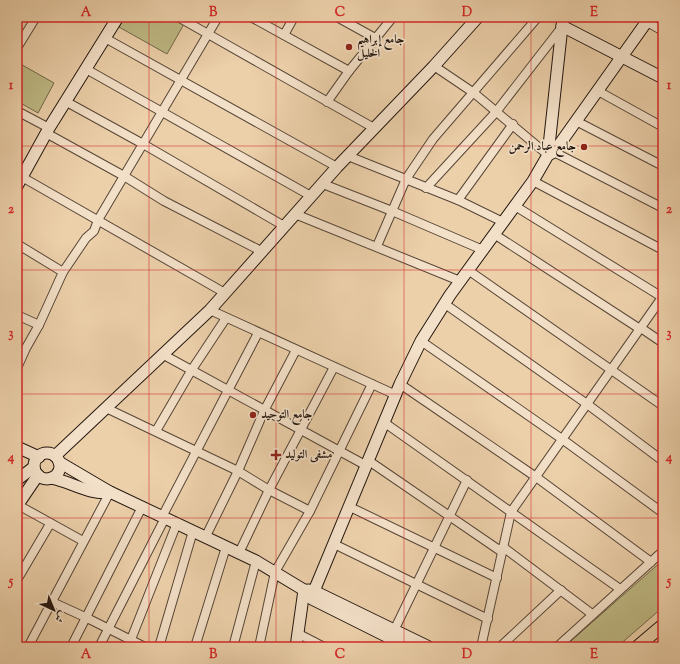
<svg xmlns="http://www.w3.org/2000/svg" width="680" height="664" font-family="'Sorts Mill Goudy',Amiri,serif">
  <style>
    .green { fill: #beb984; stroke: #71684a }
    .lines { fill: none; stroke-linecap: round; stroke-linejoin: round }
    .street-casing { stroke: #564536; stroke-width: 10 }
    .secondary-casing { stroke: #241710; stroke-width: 13 }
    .primary-casing { stroke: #241710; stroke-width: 14 }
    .street { stroke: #f3e0c8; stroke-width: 8 }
    .secondary { stroke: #f3e0c8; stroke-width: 11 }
    .primary { stroke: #ecd0aa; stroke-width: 12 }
    .grid { fill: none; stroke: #d62828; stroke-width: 1; stroke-opacity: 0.55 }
    .poi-dot { fill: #8f2418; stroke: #f3e0c8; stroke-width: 1.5 }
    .labels { text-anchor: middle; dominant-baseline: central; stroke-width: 3.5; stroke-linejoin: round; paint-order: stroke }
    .poi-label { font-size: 12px; font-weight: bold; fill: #241710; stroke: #f3e0c8; text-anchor: start }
    .neatline { fill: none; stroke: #d62828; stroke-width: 1.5 }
    .grid-label { font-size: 13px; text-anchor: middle; font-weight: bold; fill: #d62828 }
  </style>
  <rect width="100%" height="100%" fill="#ecd0aa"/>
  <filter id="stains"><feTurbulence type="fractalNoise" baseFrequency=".005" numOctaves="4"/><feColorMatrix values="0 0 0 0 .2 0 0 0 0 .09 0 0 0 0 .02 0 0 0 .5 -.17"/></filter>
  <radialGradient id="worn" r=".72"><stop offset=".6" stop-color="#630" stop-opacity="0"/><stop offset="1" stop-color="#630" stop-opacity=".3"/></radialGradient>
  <g class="green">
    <polygon points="125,17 171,17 184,24 167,54 119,27"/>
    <polygon points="17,62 54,83 38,113 17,101"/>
    <polygon points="663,560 663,607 617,647 564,647"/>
  </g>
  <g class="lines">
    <defs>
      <g id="street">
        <polyline points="178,17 374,128"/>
        <polyline points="251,17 349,71"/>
        <polyline points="337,17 375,38"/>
        <polyline points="647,22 663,31"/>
        <polyline points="284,35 294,17"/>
        <polyline points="105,38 337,167"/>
        <polyline points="17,48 36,17"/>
        <polyline points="434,66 474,93 548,155"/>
        <polyline points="86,69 311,196"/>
        <polyline points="598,91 663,127"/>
        <polyline points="65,101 143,144 284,226"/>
        <polyline points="327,102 349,71 393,17"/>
        <polyline points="17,111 49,128"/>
        <polyline points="576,121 663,166"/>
        <polyline points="46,133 124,176 164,201 263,252"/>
        <polyline points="554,152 663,208"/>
        <polyline points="348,156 458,200 503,222"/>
        <polyline points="22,177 225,293"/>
        <polyline points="533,181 663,250"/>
        <polyline points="323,184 392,211 483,250"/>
        <polyline points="426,188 496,112 562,27"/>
        <polyline points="458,200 513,124"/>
        <polyline points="515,206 662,297"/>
        <polyline points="295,214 460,281"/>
        <polyline points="494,234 640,329"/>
        <polyline points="17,244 63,272"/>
        <polyline points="377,246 406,179 433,139 538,17"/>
        <polyline points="468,270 663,406"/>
        <polyline points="445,304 587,404 663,461"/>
        <polyline points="210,310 396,395"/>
        <polyline points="17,315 39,325"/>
        <polyline points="641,328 663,343"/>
        <polyline points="421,341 562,439 663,513"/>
        <polyline points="162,354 367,466"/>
        <polyline points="17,368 26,348 39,325 63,272 86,238 94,231 98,220 218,17"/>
        <polyline points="400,384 536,477 651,562"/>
        <polyline points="106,408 238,471 269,490 310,511"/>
        <polyline points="385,423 620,589"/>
        <polyline points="156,431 191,371 226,318"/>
        <polyline points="369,461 502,552"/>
        <polyline points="18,505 83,541"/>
        <polyline points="350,507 497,578"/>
        <polyline points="162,517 258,333"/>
        <polyline points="206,536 238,471 264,411 296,350"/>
        <polyline points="334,544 488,619"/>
        <polyline points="503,547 592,614"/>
        <polyline points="239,553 269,490 334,367"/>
        <polyline points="17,580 50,524"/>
        <polyline points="52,602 85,617 145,647"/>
        <polyline points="297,633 324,647"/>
        <polyline points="28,647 110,492"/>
        <polyline points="71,647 142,507"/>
        <polyline points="99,647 165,518"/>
        <polyline points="128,647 177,523"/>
        <polyline points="159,647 193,531"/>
        <polyline points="195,647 226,547"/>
        <polyline points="233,647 256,561"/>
        <polyline points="259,647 275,572 310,511 372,384"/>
        <polyline points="386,647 467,480"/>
        <polyline points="481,647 511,512 663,296"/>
        <polyline points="500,647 561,590"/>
        <polyline points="557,647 663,551"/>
      </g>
      <g id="secondary">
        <polyline points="562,26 663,78"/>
        <polyline points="548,155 563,17"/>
        <polyline points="17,186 49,128 118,17"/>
        <polyline points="17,447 39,457"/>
        <circle cx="47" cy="466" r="13"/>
        <polyline points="55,456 210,310 337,167 434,66 478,17"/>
        <polyline points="59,462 110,492 256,561 304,590 312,599 408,647"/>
        <path d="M51,478C70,481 90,496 110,492"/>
        <polyline points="17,480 34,467"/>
        <polyline points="17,506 38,475"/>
        <polyline points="308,590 314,591 429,647"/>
        <polyline points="314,591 400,384 421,341 450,295 533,181 548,155 554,152 650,17"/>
        <polyline points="296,647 304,590"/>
      </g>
      <polyline id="primary" points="637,647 663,625"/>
    </defs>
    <use href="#street" class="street-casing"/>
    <use href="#secondary" class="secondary-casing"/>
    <use href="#primary" class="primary-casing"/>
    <use href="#street" class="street"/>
    <use href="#secondary" class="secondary"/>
    <use href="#primary" class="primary"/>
  </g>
  <path class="grid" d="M149,17V647M276,17V647M404,17V647M531,17V647M17,146H663M17,270H663M17,394H663M17,518H663"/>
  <g class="poi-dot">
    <circle cx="349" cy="47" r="4"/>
    <circle cx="584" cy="147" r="4"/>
    <circle cx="253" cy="415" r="4"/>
    <path d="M274 449h4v4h4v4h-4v4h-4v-4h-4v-4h4z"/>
  </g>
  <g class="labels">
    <g class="poi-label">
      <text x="357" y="40">جامع إبراهيم<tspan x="357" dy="14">الخليل</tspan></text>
      <text x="576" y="147" text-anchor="end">جامع عباد الرحمن</text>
      <text x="261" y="415">جامع التوحيد</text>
      <text x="285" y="455">مشفى التوليد</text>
    </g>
  </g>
  <rect width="680" height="664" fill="none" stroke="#ecd0aa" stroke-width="44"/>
  <g transform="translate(54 610) rotate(136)" stroke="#f3e0c8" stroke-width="3" paint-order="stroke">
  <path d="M0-3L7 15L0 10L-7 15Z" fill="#241710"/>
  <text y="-6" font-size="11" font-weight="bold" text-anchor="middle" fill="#241710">ش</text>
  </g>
  <rect x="22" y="22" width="636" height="620" class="neatline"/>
  <g class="grid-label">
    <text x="86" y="16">A</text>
    <text x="213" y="16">B</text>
    <text x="340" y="16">C</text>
    <text x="467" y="16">D</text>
    <text x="594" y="16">E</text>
    <text x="11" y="89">1</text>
    <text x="669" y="89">1</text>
    <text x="11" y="213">2</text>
    <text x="669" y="213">2</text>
    <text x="11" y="337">3</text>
    <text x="669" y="337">3</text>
    <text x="11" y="461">4</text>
    <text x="669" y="461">4</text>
    <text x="11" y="585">5</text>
    <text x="669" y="585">5</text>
    <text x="86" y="658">A</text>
    <text x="213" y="658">B</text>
    <text x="340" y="658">C</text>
    <text x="467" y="658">D</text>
    <text x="594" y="658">E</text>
  </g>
  <rect width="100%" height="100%" filter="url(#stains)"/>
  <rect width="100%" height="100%" fill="url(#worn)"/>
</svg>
